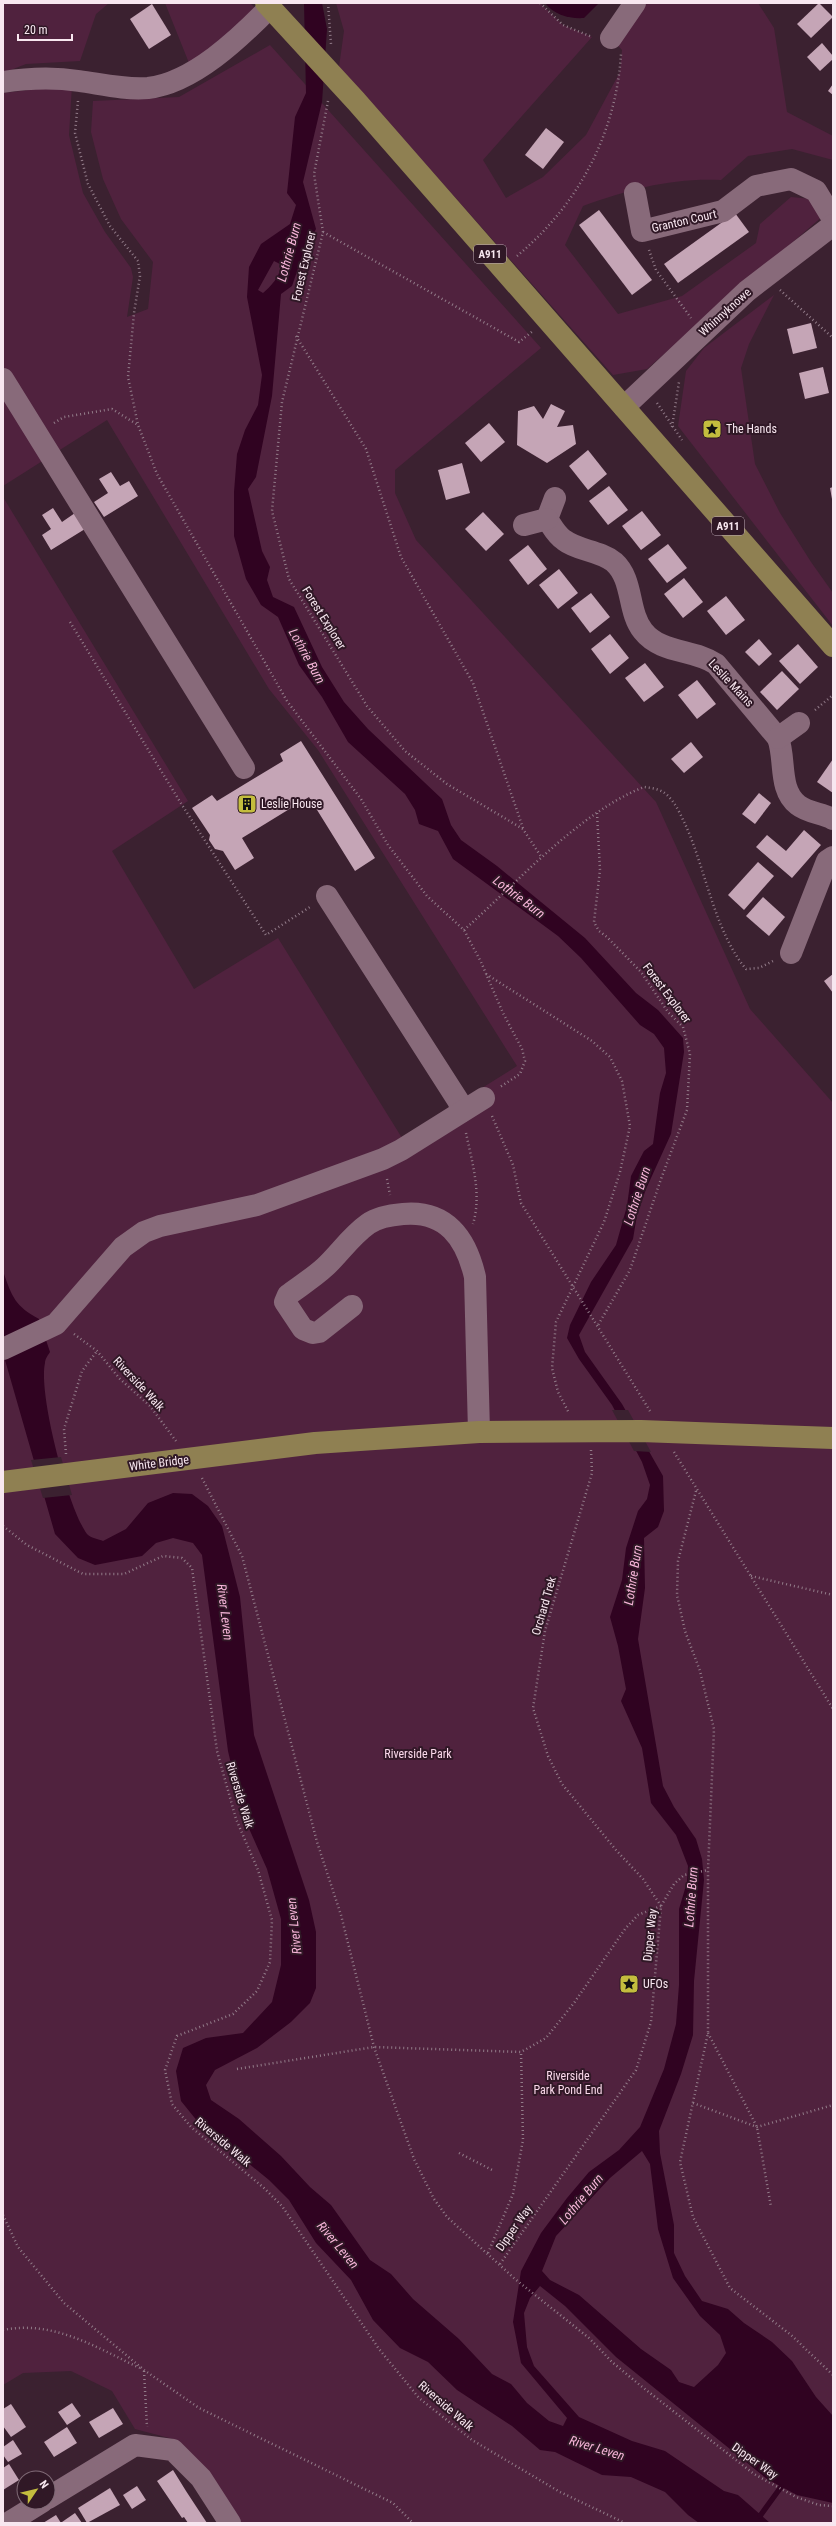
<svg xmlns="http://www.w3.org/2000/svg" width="836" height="2526" font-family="'Roboto Condensed',sans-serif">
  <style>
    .green { fill: #50223e }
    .water { fill: #300321; fill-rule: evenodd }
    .pier { fill: #3b2130 }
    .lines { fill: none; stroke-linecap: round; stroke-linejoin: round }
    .stream { stroke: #300321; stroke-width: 5.5 }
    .building { fill: #c5a5b6 }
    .path { stroke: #927c89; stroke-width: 2.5; stroke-dasharray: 1 3; stroke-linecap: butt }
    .minor { stroke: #886a7a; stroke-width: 22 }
    .major { stroke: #8f8052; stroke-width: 22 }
    .labels { text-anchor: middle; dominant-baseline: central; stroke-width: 4; stroke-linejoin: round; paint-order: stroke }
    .shield { fill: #301826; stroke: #bca9b3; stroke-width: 1 }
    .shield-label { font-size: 11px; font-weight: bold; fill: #f8e7f0 }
    .street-label { font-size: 12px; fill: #f8e7f0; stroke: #301826 }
    .poi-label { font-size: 12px; fill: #f8e7f0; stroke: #301826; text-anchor: start }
    .park-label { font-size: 12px; fill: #fbd9eb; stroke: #301826 }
    .water-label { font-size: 13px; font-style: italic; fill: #f7b5d9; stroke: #301826 }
  </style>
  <rect width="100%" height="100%" fill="#3b2130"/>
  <g class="green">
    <polygon points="3,3 109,3 96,14 80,61 26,64 3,73"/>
    <polygon points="165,3 250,3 256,9 222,45 189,63"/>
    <path d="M336,3H540L563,25L592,37L483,160L506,198L543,177L586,135L620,72L622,50L611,38L635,3H758L774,28L787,112L833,136V160L792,149L748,156L721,180C670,178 631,189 583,206L565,245L618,314L682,296L756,243L760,224L791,197L812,199L824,215L647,369L613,375L339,67L344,31Z"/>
    <polygon points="270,45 541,348 395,470 395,493 416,540 656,802 750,1009 833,1103 833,2523 230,2523 173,2439 135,2429 112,2391 71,2371 23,2373 3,2385 3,497 188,801 112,851 194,989 278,938 402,1138 517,1066 318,750 269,689 107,420 3,486 3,93 72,85 69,135 83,193 105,232 131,268 133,277 127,317 148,309 153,262 121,219 103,179 91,132 93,101 179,97"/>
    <polygon points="774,295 749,344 741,368 755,464 780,513 811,562 833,593 833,626 678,426 686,371 704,348"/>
  </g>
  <g class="water">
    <path d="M304,3H322L327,29L322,102L303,182L316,229L303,254L292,286L281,294L272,396L256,477L248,489L262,551L270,567L267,580L273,597L294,607L322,667L344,702L368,729L442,799L451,825L461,840L497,866L585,938L636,993L658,1010L683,1038L684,1052L671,1134L646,1189L637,1215L633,1239L579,1335L585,1352L622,1404L663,1476L664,1511L658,1527L644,1538L645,1588L638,1639L663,1786L674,1807L696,1839L702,1859L704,1880L694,1981L693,2035L681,2074L659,2131L660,2153L674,2225V2253L685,2276L702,2301L728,2309L744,2323L772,2342L792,2361L816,2397L833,2416V2503L797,2495L767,2479L616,2357L565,2306L540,2286L530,2298L524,2313L527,2347L534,2366L579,2417L632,2441L665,2451L724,2491L738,2495L770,2523H699L688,2515L665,2492L631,2477L602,2475L555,2452L540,2450L512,2426L457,2390L428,2362L400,2348L373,2320L351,2280L316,2243L289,2200L269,2180L198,2122L181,2101L176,2071L183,2048L206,2038L243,2033L272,2002L281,1965V1919L267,1869L243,1815L228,1751L202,1555L193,1543L173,1538L156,1543L142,1556L95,1565L78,1558L55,1534L3,1353V1271C12,1297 15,1306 39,1319L50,1352C48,1355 45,1359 45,1363C38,1394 68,1508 87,1534C90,1538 99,1539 103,1541L126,1529L148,1503L173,1493L192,1494L208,1506L222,1526L240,1597L254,1735L309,1900L316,1932V1988L310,2003L291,2022L257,2048L215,2070L206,2085L211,2100L239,2119L281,2156L310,2187L331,2205L370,2260L391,2274L413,2299L459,2339L492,2374L511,2384L527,2403L549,2421L563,2426L567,2418L521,2363L513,2322L521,2271L541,2233L567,2198L589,2172L619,2150L640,2127L664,2069L676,2024L679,1985V1909L687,1882L688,1866L676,1835L651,1803L642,1748L621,1701L626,1689L618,1646L610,1617L622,1580L626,1548L638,1511L647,1499L650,1485L642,1462L612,1405L579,1359L567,1338L570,1325L591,1282L616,1245L627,1206L631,1176L644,1151L653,1144L660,1093L666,1073L664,1048L654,1034L640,1025L581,958L558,936L453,859L438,831L419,824L415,810L405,794L348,742L322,697L299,665L278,617L261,605L246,579L234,536V492L237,454L245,430L258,405L262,375L247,297L249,267L261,244L290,224L296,205L287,193L295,117L306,93ZM274,261L280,264C282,275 271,286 263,293L258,290ZM642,2151L650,2164L658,2229L673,2278L700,2316L720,2335L726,2353L718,2365L694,2387L679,2382L671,2370L641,2349L579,2295L550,2280L542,2271L556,2236L610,2178Z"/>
    <path d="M545,3H599L584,18C570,19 554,15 545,3Z"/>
  </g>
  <g class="pier">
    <polygon points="612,1410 628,1410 651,1452 634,1451"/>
    <polygon points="61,1457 72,1495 43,1498 31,1460"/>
  </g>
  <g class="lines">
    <polyline class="stream" points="760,2516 781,2487"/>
  </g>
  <g class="building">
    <polygon points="819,3 833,17 811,38 797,24"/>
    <polygon points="152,4 171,35 149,49 130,19"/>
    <polygon points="822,43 833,56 833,59 820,71 807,57"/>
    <polygon points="833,84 833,95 828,91"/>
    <polygon points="546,128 564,142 543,169 525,155"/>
    <polygon points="599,210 652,280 632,295 579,225"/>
    <polygon points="735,213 749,232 678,283 664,264"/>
    <polygon points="811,323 817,348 793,354 787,329"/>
    <polygon points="823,367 829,393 805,399 799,373"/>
    <polygon points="551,404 565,411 557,427 573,425 576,444 547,463 517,445 518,411 534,406 543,419"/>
    <polygon points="489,423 505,442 481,462 465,443"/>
    <polygon points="588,450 607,474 588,490 569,466"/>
    <polygon points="462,463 470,493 446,500 438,470"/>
    <polygon points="111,472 120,486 129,481 138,496 104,517 94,502 108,493 99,479"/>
    <polygon points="609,486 628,510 608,525 589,501"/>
    <polygon points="833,487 833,499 832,499 830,488"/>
    <polygon points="53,508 62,522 75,513 85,529 51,550 42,535 51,529 42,515"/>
    <polygon points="642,511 661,535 641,550 622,526"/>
    <polygon points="483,512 504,534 486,551 465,529"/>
    <polygon points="668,544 687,568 667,583 648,559"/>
    <polygon points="528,545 547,569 528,585 509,560"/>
    <polygon points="559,569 578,593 558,609 539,585"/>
    <polygon points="684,578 703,602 683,618 664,594"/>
    <polygon points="591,593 610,617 590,633 571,608"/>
    <polygon points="726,596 745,620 726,635 707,611"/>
    <polygon points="610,634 629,658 610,674 591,649"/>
    <polygon points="759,639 772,654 759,666 745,652"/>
    <polygon points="798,644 818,667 800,684 779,661"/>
    <polygon points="645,663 664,687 644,702 625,678"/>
    <polygon points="782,671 799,689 777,710 760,692"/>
    <polygon points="697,680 716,704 697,719 678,695"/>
    <polygon points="301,741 375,858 355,871 309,797 242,838 254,858 235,870 223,851 215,849 209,840 210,835 192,808 212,795 217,801 283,761 280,754"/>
    <polygon points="691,742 703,757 684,773 671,759"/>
    <polygon points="833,759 833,793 817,782"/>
    <polygon points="759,793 771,803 755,824 742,814"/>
    <polygon points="804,830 821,845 792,878 756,847 767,835 786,851"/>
    <polygon points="758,862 774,876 744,910 728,895"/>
    <polygon points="763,897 785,917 769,936 746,916"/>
    <polygon points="833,974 833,993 824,981"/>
    <polygon points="72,2403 81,2416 67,2425 58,2412"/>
    <polygon points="11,2404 26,2427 11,2437 3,2426 3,2409"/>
    <polygon points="113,2408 123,2424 99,2438 89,2422"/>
    <polygon points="67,2427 77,2443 54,2457 44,2442"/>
    <polygon points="13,2440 22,2454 8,2462 3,2455 3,2447"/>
    <polygon points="9,2464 19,2480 3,2490 3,2468"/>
    <polygon points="173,2470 186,2491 207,2523 188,2523 184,2517 182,2518 157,2481"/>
    <polygon points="137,2486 146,2500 132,2509 123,2495"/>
    <polygon points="110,2488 120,2505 87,2523 78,2508"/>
    <polygon points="75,2513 82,2523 63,2523 62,2522"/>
    <polygon points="56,2515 61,2523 43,2523"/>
  </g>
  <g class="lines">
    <g class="path">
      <polyline points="328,3 331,44"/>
      <polyline points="540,3 563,25 592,37"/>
      <polyline points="78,101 75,133 88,184 110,226 138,261 140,276 134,313 128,377 138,425"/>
      <polyline points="328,101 314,174 323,232 282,402 272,511 289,579 367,706 405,751 447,784 523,829 542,858"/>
      <polyline points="323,232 519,342 533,331"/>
      <polyline points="649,250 656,270 691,318"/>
      <path d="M517,256C578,205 616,134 621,54"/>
      <polyline points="780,290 833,338"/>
      <polyline points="296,336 366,449 401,557 473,683 523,828"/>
      <polyline points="657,403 682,440"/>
      <polyline points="54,423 64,417 112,409 138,425 157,474 287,701 361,799 388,845 427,896 464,930 481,962 503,1013 522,1049 525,1061 520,1074 500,1087"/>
      <polyline points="672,427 679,382"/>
      <polyline points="70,622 182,805 266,935 310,907"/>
      <polyline points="815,710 833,695"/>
      <polyline points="597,813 600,870 594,922 599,931 607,937 641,972 668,1012 683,1027 690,1054 687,1110 661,1179 630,1270 597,1327"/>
      <path d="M464,930C517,883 578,813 644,787C652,788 661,789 667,795C676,803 681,816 686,826C706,871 715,932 746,969L759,968L773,961"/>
      <polyline points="486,974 592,1041 610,1057 622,1081 630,1126 620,1172 604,1222 556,1322 552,1368 558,1392 569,1413"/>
      <polyline points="492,1116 513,1165 521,1203 650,1411"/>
      <path d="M466,1133C472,1162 482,1194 473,1224"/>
      <polyline points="387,1179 390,1195"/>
      <polyline points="74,1334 97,1351 120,1379 150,1406 176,1441"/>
      <polyline points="591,1450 592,1473 545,1631 533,1708 548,1756 562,1784 616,1850 643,1879 661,1906"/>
      <polyline points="674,1452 833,1709"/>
      <polyline points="66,1454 64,1429 82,1371 97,1351"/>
      <polyline points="202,1478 242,1556 317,1842 341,1915 374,2047 414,2159 434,2199 447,2217 515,2279 589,2338 612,2362 641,2386 754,2474 796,2497 819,2505 833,2506"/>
      <polyline points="696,1491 678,1561 677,1595 685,1631 700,1671 714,1729 708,1870 708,2033 680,2162 693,2217 730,2288 791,2335 833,2375"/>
      <polyline points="3,1526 27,1545 83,1574 124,1574 163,1556 182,1558 192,1568 217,1751 236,1819 258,1870 272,1920 270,1962 257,1991 233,2014 177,2036 165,2070 172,2104 191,2127 264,2188 282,2206 379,2349 419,2398 472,2440 560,2492 625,2523"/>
      <polyline points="751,1576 833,1595"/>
      <polyline points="708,2033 757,2127 771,2207"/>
      <polyline points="237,2069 374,2047 521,2052 546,2038 574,2003 625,1929 638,1915 661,1906"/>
      <polyline points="693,2103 757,2127 833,2105"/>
      <polyline points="459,2153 494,2171"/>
      <polyline points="3,2215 18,2247 64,2303 144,2370 199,2408 393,2503 413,2523"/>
      <polyline points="488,2253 513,2194 523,2140 521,2052"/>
      <polyline points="500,2264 636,2070 651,2022 661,1906 674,1884 684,1875 708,1870"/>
      <path d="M3,2330C54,2320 95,2347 140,2368"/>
      <polyline points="144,2371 147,2427"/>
    </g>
    <g class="minor">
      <polyline points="611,38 635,3"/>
      <path d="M3,82C29,78 53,77 79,81C101,84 125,90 148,88C193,83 240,38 270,7"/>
      <polyline points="635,193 642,231 723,211 756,186 791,179 816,191 833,219"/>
      <polyline points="3,379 244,768"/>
      <polyline points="624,407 747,291 833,225"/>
      <path d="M555,498L547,519C552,526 556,535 564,540C578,551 599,550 614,562C634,580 627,611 643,631C661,654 694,649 716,664L778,738C786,759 778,790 798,805C808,813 822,813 833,819"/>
      <polyline points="524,525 547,519"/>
      <polyline points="778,738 799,723"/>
      <polyline points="327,896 459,1102 461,1112"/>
      <polyline points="791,953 827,861 833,857"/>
      <path d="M352,1306L319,1332L313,1333L303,1329L285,1302L288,1295C300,1286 313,1278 325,1267C339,1254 351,1236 368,1224C378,1217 391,1215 403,1214C446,1210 466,1238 475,1277L479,1432"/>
      <polyline points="3,1349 56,1324 123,1247 144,1232 160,1226 257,1205 383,1159 401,1150 484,1098"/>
      <polyline points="48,2498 135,2445 173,2450 201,2478 230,2523"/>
      <polyline points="8,2523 42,2502"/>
    </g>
    <g class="major">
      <polyline points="266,3 356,101 833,646"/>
      <polyline points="3,1482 315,1443 479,1432 641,1431 833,1438"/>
    </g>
  </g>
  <defs>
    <symbol id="sight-square" viewBox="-11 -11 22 22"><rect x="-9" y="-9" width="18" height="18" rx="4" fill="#c3bd3e" stroke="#301826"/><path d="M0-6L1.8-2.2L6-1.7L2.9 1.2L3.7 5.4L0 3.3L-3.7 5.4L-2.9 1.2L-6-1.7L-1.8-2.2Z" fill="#111"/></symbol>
    <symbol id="building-square" viewBox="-11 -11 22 22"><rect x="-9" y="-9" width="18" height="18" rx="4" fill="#c3bd3e" stroke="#301826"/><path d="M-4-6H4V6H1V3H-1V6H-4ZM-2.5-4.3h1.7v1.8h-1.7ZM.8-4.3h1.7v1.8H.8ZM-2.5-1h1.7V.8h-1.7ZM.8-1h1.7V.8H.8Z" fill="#111"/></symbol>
  </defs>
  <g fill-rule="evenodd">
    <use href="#sight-square" x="701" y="418" width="22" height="22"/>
    <use href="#building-square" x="236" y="793" width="22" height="22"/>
    <use href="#sight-square" x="618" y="1973" width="22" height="22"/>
  </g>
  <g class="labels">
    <g class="shield">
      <rect x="474" y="245" width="32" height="18" rx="3"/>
      <rect x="712" y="517" width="32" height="18" rx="3"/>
    </g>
    <g class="shield-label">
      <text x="490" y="254">A911</text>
      <text x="728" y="526">A911</text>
    </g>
    <g class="street-label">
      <text transform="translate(684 221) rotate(-13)">Granton Court</text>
      <text transform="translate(304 266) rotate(-77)">Forest Explorer</text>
      <text transform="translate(725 312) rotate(-42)">Whinnyknowe</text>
      <text transform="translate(324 618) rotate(58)">Forest Explorer</text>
      <text transform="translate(731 683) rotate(47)">Leslie Mains</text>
      <text transform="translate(667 993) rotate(53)">Forest Explorer</text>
      <text transform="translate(139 1384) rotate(47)">Riverside Walk</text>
      <text transform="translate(159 1463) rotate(-7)">White Bridge</text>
      <text transform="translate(544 1606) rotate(-74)">Orchard Trek</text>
      <text transform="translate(240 1795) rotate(73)">Riverside Walk</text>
      <text transform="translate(650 1935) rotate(-84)">Dipper Way</text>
      <text transform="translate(223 2142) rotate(40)">Riverside Walk</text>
      <text transform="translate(514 2228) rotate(-55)">Dipper Way</text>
      <text transform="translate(446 2406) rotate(41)">Riverside Walk</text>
      <text transform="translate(755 2461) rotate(35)">Dipper Way</text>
    </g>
    <g class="poi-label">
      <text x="726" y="429">The Hands</text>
      <text x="261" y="804">Leslie House</text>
      <text x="643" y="1984">UFOs</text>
    </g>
    <g class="park-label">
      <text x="418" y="1754">Riverside Park</text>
      <text x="568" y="2076">Riverside<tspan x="568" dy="14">Park Pond End</tspan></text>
    </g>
    <g class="water-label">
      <text transform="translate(289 252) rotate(-75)">Lothrie Burn</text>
      <text transform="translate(307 656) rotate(61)">Lothrie Burn</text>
      <text transform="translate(519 897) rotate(37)">Lothrie Burn</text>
      <text transform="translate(637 1196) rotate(-72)">Lothrie Burn</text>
      <text transform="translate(633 1575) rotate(-81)">Lothrie Burn</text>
      <text transform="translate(225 1612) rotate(83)">River Leven</text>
      <text transform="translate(691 1897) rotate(-86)">Lothrie Burn</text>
      <text transform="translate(294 1926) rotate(-96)">River Leven</text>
      <text transform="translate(581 2199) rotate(-50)">Lothrie Burn</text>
      <text transform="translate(338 2245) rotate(50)">River Leven</text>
      <text transform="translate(597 2448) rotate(17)">River Leven</text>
    </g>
  </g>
  <rect width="836" height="2526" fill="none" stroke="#f8e7f0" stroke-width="8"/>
  <g transform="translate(36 2490) rotate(55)"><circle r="19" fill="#301826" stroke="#806b77"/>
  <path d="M0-3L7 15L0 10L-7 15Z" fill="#c3bd3e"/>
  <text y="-6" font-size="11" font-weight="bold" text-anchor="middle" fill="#f8e7f0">N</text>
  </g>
  <path d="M18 34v6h54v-6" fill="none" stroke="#f8e7f0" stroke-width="2"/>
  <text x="24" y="34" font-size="12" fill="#f8e7f0" stroke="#301826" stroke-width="3" paint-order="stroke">20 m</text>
</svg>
